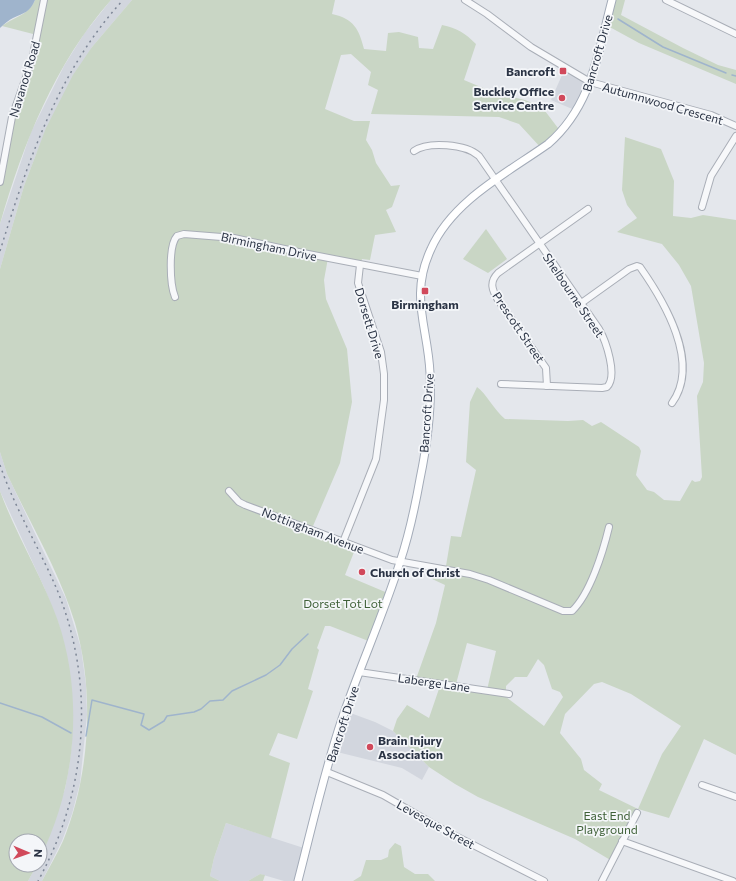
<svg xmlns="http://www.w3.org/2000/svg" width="736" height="881" font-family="Commissioner,sans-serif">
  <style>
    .built { fill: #d2d6de }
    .green { fill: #c9d6c5; fill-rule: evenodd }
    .water { fill: #9fb4cc }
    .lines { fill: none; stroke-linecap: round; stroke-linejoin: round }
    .stream { stroke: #9fb4cc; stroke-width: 1.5 }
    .minor-casing { stroke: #a9aeb7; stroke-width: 8 }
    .major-casing { stroke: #a3abb8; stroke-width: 9 }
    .minor { stroke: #f7f8fa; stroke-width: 6 }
    .major { stroke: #fff; stroke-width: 7 }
    .rail { stroke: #7d8696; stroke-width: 1.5; stroke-dasharray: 2 4; stroke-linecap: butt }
    .poi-dot { fill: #d1495b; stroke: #f4f6f9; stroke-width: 1.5 }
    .labels { text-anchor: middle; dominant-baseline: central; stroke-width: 3.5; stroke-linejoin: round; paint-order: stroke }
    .street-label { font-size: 12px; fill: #2b3445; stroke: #f4f6f9 }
    .poi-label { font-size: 12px; font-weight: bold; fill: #2b3445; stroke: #f4f6f9; text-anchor: end }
    .park-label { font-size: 12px; fill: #3f6138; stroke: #f4f6f9 }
  </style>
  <rect width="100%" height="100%" fill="#e4e7ec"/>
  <g class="built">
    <polygon points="111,0 132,0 92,47 37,152 24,186 0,269 0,224 31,132 64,66 84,34"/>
    <polygon points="566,66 590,82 577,111 551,100"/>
    <polygon points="0,452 7,474 66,599 81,648 86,685 87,715 80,783 72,814 62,841 42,881 28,881 37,865 40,865 40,858 65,789 69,767 72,742 65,648 58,622 44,587 0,491"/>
    <polygon points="345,711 375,722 393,731 429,767 422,780 402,768 333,751"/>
    <polygon points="226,823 307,849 298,881 284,881 260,874 248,881 220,881 210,876 214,858"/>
  </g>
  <g class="green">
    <path d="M35,0H111C55,63 23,144 0,224V180L10,125L37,35L2,26C14,17 29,15 35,0Z"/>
    <path d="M132,0H335L332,14C354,19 359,29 364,49L386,51L388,33L399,32L418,37L419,48L433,49L442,25C457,28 465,33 476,44L464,80L495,93L525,100L542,107L561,132L542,149L519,124L499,117L371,114L378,90L368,85L371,72L351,54L341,55L325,109L354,121H370L366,140L372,150L376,163L391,186L400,185L392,207L386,210L396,232L375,235L370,260L362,259L361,264L328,258L324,280L326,299L347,349L352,402L340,463L310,533L354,552L345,575L390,594L371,642L330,626H325L317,648L319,650L308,689L313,691L297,739L278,733L269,755L290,763L271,838L226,823L214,858L210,876L220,881H42C49,868 57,854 63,841C90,775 95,692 75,623C59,571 30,523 7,474L0,452V269L24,186L46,128L73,75L92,47Z"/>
    <polygon points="612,0 625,0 621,15 683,48 718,65 736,70 736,84 639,43 606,25"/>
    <path d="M625,137L661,149L674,181L673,216L691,218L703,215L736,220V755L704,739L669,818L638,809L612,861L575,839L478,797L455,784L429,767L393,731L397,719L407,705L429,718L441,683L416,679L436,623L445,585L430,578L433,565L446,566L451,536L461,537L476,470L466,462L470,402L477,387C486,393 494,410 505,419L568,421L583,420L592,426L601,422L639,447L641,451L636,475L647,490L654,492L664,500L680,501L692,480L695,482L700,481L702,477L697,396L703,382L704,363L691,286L679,265L662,244L617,232L637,218L627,205L622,190ZM467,643L496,651L487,690L456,684ZM538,659L544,665L552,689L560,692L563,697L544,726L506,697V686L515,677H527ZM602,682L631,694L681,726L662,754L638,809L599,790L602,784L584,770L581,759L560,733L565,714L594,684Z"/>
    <polygon points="486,229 507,259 488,273 463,259"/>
    <path d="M0,491C16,535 42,576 58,621C84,698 76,786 40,858V841H16V865H37L28,881H0Z"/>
    <polygon points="395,843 401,846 404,867 415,874 428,874 435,881 353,881 361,876 366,860 381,860 388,857 389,850"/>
    <polygon points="260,874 265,875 263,881 248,881"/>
  </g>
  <path class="water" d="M0,0H35C30,12 24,13 13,18C9,20 4,24 0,28Z"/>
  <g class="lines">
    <g class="stream">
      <polyline points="618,19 663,47 726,73"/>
      <polyline points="732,75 736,76"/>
      <polyline points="0,703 42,717 71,733"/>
      <polyline points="86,736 92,700 144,714 141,725 149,730 164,721 167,716 194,712 201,709 210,701 223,700 232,691 266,675 280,665 292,649 308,634"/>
    </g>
    <defs>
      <g id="minor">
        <polyline points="465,0 487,14 531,47 590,82 711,115 736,126"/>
        <polyline points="666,0 736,34"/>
        <path d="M414,151C428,141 466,144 479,156L599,329C606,341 618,376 607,387L602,388L501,384"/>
        <polyline points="0,182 12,117 32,60 44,0"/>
        <polyline points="702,207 711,176 736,136"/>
        <path d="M175,297C170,285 168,246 177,236L184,234L234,238L303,253L422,276"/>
        <path d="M580,304L629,269L637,266L640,267C664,301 701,363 672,403"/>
        <path d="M547,386L546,368L498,300C492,290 489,282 498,273L588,209"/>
        <path d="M229,491L239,502L245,505L392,560L470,574L489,580L563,611H572C590,594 603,552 609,527"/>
        <polyline points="343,542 376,459 384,400 384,374 381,352 358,283 360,265"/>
        <polyline points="359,672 509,694"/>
        <polyline points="327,772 383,795 442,829 544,881"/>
        <polyline points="702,785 736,797"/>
        <polyline points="622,841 733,881"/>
        <polyline points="602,881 637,813"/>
      </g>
      <path id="major" d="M298,881C312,827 324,772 342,719C360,666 383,616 400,562C409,535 415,507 420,479C427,445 432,408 430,373C428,327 409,296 431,249C452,201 507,173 548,144C592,106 598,53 612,0"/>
    </defs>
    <use href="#minor" class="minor-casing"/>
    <use href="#major" class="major-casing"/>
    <use href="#minor" class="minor"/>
    <use href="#major" class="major"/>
    <g class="rail">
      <path d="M0,251C28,161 58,71 123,0"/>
      <path d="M0,465C15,509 40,549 58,592C96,687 87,792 38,881"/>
    </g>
  </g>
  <g class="poi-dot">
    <rect x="559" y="67" width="8" height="8" rx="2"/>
    <circle cx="562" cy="98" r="4"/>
    <rect x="421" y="287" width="8" height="8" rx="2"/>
    <circle cx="362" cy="572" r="4"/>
    <circle cx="370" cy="747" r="4"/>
  </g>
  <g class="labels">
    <g class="street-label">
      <text transform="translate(597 53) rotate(-74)">Bancroft Drive</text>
      <text transform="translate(24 79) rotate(-73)">Navanod Road</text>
      <text transform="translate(663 103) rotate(16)">Autumnwood Crescent</text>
      <text transform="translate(269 246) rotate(12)">Birmingham Drive</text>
      <text transform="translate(574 295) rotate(56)">Shelbourne Street</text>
      <text transform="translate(370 323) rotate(73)">Dorsett Drive</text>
      <text transform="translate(519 327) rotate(56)">Prescott Street</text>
      <text transform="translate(426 413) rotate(-86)">Bancroft Drive</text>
      <text transform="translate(313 530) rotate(21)">Nottingham Avenue</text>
      <text transform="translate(434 682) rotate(8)">Laberge Lane</text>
      <text transform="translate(342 724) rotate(-72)">Bancroft Drive</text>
      <text transform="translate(436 824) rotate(29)">Levesque Street</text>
    </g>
    <g class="poi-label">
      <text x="555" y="71">Bancroft</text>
      <text x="554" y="91">Buckley Office<tspan x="554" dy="14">Service Centre</tspan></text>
      <text x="425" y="304" text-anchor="middle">Birmingham</text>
      <text x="370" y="572" text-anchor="start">Church of Christ</text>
      <text x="378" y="740" text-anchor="start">Brain Injury<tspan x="378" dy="14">Association</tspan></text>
    </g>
    <g class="park-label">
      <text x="343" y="603">Dorset Tot Lot</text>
      <text x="607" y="815">East End<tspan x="607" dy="14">Playground</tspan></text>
    </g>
  </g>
  <g transform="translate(28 853) rotate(92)"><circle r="19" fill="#f4f6f9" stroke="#a4a8b1"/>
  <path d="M0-3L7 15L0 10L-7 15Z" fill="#d1495b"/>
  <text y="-6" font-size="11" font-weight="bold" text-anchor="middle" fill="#2b3445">N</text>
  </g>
</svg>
